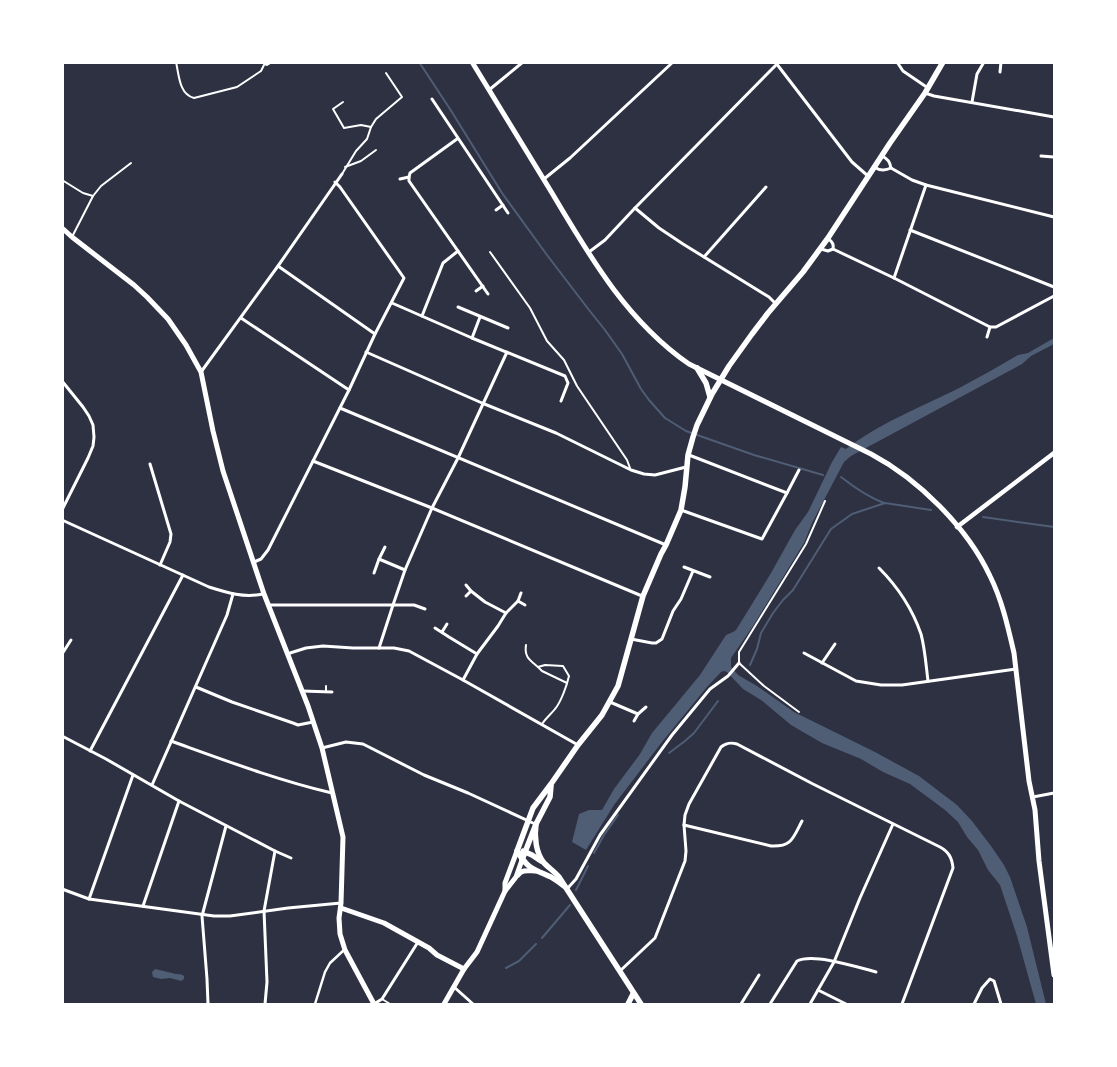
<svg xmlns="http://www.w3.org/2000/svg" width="1117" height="1067" font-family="Quicksand,sans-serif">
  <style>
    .water { fill: #4f5d75 }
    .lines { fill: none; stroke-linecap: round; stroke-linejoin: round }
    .stream { stroke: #4f5d75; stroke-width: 2 }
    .service { stroke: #fff; stroke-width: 2 }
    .pedestrian { stroke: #fff; stroke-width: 2.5 }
    .minor { stroke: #fff; stroke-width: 3 }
    .tertiary { stroke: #fff; stroke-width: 4.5 }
    .primary { stroke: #fff; stroke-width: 5 }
    .trunk { stroke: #fff; stroke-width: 5.5 }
  </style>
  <rect width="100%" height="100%" fill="#2d3142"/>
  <g class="water">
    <path d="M1054,338V344L1031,356L1022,364L851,456L844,462L812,523L804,543L753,626L731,658V667L738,675L757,686L794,712L875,752L919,776L957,805L972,821L991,846L1004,865L1010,877L1027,927L1046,1004H1036L1017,936L1000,885L988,870L978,850L967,837L958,822L945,810L910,784L883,772L861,759L822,743L791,725L761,700L743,689L727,672L724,671L721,672L707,687L662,742L614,805L586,850L572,842L579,814L589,810H602L614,789L640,754L652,733L700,675L726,635L733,632L736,630L771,573L795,530L808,512L832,462L841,447L846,449C881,422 922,407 961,387C980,377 999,366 1018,355L1028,353Z"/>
    <path d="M155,969C161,970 166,972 172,973C177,975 180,973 184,976V979L181,981L170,978L161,979L153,977L152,972Z"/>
  </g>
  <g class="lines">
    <g class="stream">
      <polyline points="419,62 450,109 502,193 547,255 589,310 605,330 622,354 641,389 649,400 665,418 686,431 700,436 754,455 823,475"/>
      <path d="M841,477C855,488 868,497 884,503"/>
      <polyline points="983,517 1054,527"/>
      <polyline points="750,665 757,649 761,633 773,613 783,600 793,590 831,529 852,514 885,503 931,510"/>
      <polyline points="669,753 685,741 694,733 718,701"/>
      <polyline points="594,853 604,835 618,815"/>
      <polyline points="576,890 588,866"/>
      <polyline points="542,938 570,905"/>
      <polyline points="506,968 519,961 536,944"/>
    </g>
    <g class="service">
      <path d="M176,62C179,75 179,94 194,98L237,87L261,71L264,65"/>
      <polyline points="261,62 267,65 272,62"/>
      <polyline points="343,102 333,109 344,128 361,125 371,127"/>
      <polyline points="345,167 361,161 376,150"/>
      <polyline points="342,174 356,151 367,139 371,127 376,119 402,97 386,73"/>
      <polyline points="62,180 83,193 93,196"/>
      <polyline points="73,235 93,196 101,186 131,163"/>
      <polyline points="490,252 530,308 547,341 564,360 577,386 627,460 630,468"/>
      <path d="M526,645C524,657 530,660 538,667L545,665L563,666L569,676C567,685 561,702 555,709C551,714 546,718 542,724"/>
      <polyline points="538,667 542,671 567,683"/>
      <polyline points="326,692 326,686"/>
      <polyline points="799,712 764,686 739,663 739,652 806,544 825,501"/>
      <polyline points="382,999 390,1004"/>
    </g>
    <polyline class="pedestrian" points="315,1004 325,972 330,963 344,950"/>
    <g class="minor">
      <polyline points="897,62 903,71 928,88"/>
      <polyline points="776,63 852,162 868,176"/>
      <polyline points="1000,72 1001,62"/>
      <polyline points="489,90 523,62"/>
      <polyline points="925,93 934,96 1054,117"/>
      <polyline points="432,99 508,213"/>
      <polyline points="972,102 977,74 984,62"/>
      <polyline points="457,139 410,173 409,177 409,181 488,294"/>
      <polyline points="1041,156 1054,157"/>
      <path d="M874,167C880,171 885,171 891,168C890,162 888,159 882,156"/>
      <polyline points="891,168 912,180 926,185 1054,217"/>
      <polyline points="400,179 409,177"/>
      <polyline points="544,179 570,158 673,62"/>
      <polyline points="635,208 659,228 683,244 769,297 776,304"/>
      <polyline points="496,210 503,205"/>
      <polyline points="910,230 1054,287"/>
      <path d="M821,249L828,251L833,249C834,244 832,241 828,239"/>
      <polyline points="833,249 894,278 990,327 987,337"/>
      <polyline points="589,252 605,240 635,208 777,64"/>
      <polyline points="704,257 766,187"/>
      <polyline points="278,266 375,334"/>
      <polyline points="894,278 926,185"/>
      <polyline points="476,291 483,286"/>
      <polyline points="392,303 472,338 565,376 568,383 561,401"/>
      <polyline points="458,307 508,328"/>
      <polyline points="422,316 443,263 458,251"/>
      <polyline points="241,318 349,390"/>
      <polyline points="990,327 996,327 1054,296"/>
      <polyline points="472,338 480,317"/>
      <polyline points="366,352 482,403 556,433 631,470 644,474 655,475 686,467"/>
      <polyline points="201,372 278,266 342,174"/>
      <polyline points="62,381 83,407 89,416 93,425 94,437 93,446 88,458 62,510"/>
      <polyline points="340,408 666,545"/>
      <polyline points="689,455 787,493"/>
      <polyline points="313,461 432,508 642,596"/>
      <polyline points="150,464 171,534 170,542 160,565"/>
      <polyline points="681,510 762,539 787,493 799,470"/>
      <path d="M62,520L209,587C228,593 244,598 263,594"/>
      <polyline points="385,547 379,559 405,570"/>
      <polyline points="254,562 261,559 268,550 349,390 375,334 404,278 340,187 335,182"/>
      <polyline points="684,567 710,577"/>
      <path d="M879,568C898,587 912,608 921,634C925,649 926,665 928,681"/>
      <polyline points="374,573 379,559"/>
      <polyline points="466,585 471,591 485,602 506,613"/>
      <polyline points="466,596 471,591"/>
      <polyline points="518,601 525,605"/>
      <polyline points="269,605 414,605 425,609"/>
      <polyline points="435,628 449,637 477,654"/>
      <polyline points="442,632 447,624"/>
      <polyline points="631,639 652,643 656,643 662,639 673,611 681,599 693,571"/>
      <polyline points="379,648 393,605 405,570 432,508 458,458 507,352"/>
      <polyline points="804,653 856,681 881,685 902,685 1016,669"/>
      <polyline points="62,654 71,640"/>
      <polyline points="287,654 306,648 323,646 353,648 394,648 409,651 463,680 578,745"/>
      <polyline points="822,663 835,644"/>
      <polyline points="463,680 477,654 498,626 506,613 518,601 521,593"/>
      <polyline points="196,687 232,702 293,723 298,725 313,722"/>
      <polyline points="302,691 332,692"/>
      <polyline points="610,702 638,714"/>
      <polyline points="634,721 638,714 646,707"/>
      <polyline points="62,736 106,759 179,801 275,851 291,858"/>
      <path d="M171,741C224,760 277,780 332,793"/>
      <polyline points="322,748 346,742 363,744 424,775 468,793 535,824"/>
      <polyline points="90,751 183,575"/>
      <polyline points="152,785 227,615 233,594"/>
      <polyline points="1033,797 1054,793"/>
      <path d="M684,825L771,846C792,847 793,838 802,821"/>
      <polyline points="62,889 89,899 214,916 230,916 288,908 341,903"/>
      <polyline points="567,889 576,879 600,835 672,735 710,689 728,676 739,663"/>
      <polyline points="89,899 133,775"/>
      <polyline points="143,906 179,801"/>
      <path d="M620,971L655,938L685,861L686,851L684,825L685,815L689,804L721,747C726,743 730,742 737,744L813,784L940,847C949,852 952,858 953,868L902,1004"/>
      <polyline points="454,987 473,1004"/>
      <polyline points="818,990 846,1004"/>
      <polyline points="208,1004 207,979 202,916 226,826"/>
      <polyline points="265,1004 267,982 264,911 275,851"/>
      <polyline points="374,1004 382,999 418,942"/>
      <polyline points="741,1004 759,975"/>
      <path d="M770,1004L797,961C814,953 857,967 876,972"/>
      <polyline points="810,1004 834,962 860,898 893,824"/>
      <polyline points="974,1004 982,988 990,979 994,981 1001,1004"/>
    </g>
    <polyline class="tertiary" points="957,527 1054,453"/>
    <g class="primary">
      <path d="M472,62C499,106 525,149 552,193C590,257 627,321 689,364L871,454C918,479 967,527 990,576C1002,600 1008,627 1014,653L1029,781L1035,810L1039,861L1054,975"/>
      <polyline points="62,228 72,237 134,285 147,297 168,319 186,345 201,372 213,431 223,471 264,594 308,706 322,748 343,837 341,903 339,918 340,934 345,950 374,1004"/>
      <path d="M518,875C522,869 529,871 536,871"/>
      <polyline points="505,891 505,883 517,851"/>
      <polyline points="341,908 384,923 429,948 437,955 464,969"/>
      <polyline points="444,1004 464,969 477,952 505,891 516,877 522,860"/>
    </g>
    <g class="trunk">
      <polyline points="697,368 706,383 710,397"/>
      <path d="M536,824C534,837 536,853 544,863C549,868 555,872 559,877L641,1004"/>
      <polyline points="517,851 533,808 551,784 578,745 602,715 618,686 643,596 661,554 666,545 681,510 685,487 688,455 693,437 697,425 712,394 729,366 752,334 768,313 803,272 828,238 890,143 925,93 943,62"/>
      <path d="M517,851C528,869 533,869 551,877C556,880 560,883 564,886"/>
      <polyline points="523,851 532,855 541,861"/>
      <polyline points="522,860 536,824 550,797 551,786"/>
      <polyline points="628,1004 633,994"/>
    </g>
  </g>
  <rect width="1117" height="1067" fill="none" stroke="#ffffff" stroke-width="128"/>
</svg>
